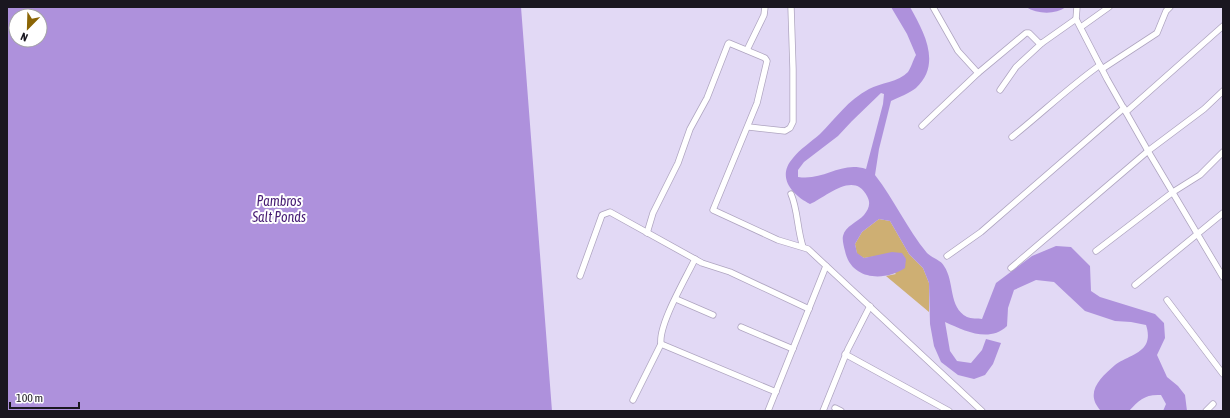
<svg xmlns="http://www.w3.org/2000/svg" width="1230" height="418" font-family="'Asap Condensed',sans-serif">
  <style>
    .green { fill: #ceaf73 }
    .water { fill: #ae91dc; fill-rule: evenodd }
    .lines { fill: none; stroke-linecap: round; stroke-linejoin: round }
    .minor-casing { stroke: #afa5c0; stroke-width: 7 }
    .minor { stroke: #fff; stroke-width: 5.5 }
    .labels { text-anchor: middle; dominant-baseline: central; stroke-width: 4; stroke-linejoin: round; paint-order: stroke }
    .water-label { font-size: 14px; font-style: italic; fill: #461c73; stroke: #fff }
  </style>
  <rect width="100%" height="100%" fill="#e2d9f5"/>
  <polygon class="green" points="879,219 890,221 909,254 923,268 929,283 929,312 886,276 896,274 877,256 864,258 857,254 855,244 862,232"/>
  <g class="water">
    <path d="M7,7H521L552,411H7ZM16,16H40V40H16Z"/>
    <path d="M891,7H910C924,32 942,64 916,88C910,93 899,97 891,101L879,149L875,175C894,199 907,229 927,253C932,258 941,260 944,266C955,282 948,307 967,317C971,319 978,318 982,319L996,283L1032,256L1056,246L1071,247L1090,266L1091,291L1100,297L1155,314L1164,323L1165,338L1157,355L1167,377L1178,386L1185,395L1187,411H1163L1166,404L1161,395C1145,394 1139,400 1129,411H1101C1084,393 1100,378 1115,365C1124,358 1141,354 1146,344C1149,338 1148,331 1146,325L1131,322L1115,321L1085,311L1054,282L1036,280L1014,290L1008,308L1007,326C989,343 965,331 945,322L950,351L957,361L971,363L982,350L986,339L1001,343L993,364L985,375L974,379L958,375L941,362L934,346L930,324L929,283L923,268L909,254L890,221L879,219L862,232L855,244L857,253L864,258L892,252L902,253L906,259L905,268C884,282 851,280 845,251C844,247 842,240 843,236C845,226 858,222 864,215C869,209 871,203 867,196C854,170 826,197 810,204C792,195 776,177 793,158C800,149 811,142 820,134C836,118 848,100 869,89C880,83 899,82 908,72C911,68 913,60 916,55L907,34ZM881,93L884,94L883,104L866,169C840,161 825,181 798,177V170L804,162L838,136L852,121Z"/>
    <path d="M1026,7H1066C1055,15 1037,14 1026,7Z"/>
  </g>
  <g class="lines">
    <defs>
      <g id="minor">
        <polyline points="933,7 958,51 978,73 1026,33 1029,33 1039,43 1042,43 1076,19"/>
        <polyline points="1077,7 1076,19 1107,79 1148,151 1223,277"/>
        <polyline points="1081,27 1109,7"/>
        <polyline points="747,50 764,15 765,7"/>
        <polyline points="1102,69 1157,33 1166,11 1170,7"/>
        <polyline points="1000,90 1016,67 1042,43"/>
        <polyline points="1126,112 1223,26"/>
        <polyline points="922,126 978,73"/>
        <polyline points="749,127 785,131 790,128 793,122 793,69 791,7"/>
        <path d="M1012,137C1042,113 1069,87 1100,65"/>
        <path d="M791,194C798,210 797,229 803,247"/>
        <polyline points="647,233 653,213 678,163 690,129 707,98 728,44 729,43 765,58 767,61 757,103 713,210 778,240 808,249 982,411"/>
        <polyline points="1096,251 1173,192 1200,175 1223,152"/>
        <polyline points="947,256 981,232 1124,108"/>
        <polyline points="1011,268 1148,151 1204,109 1223,91"/>
        <polyline points="580,276 602,215 610,212 702,263 730,272 809,309"/>
        <polyline points="1135,285 1223,213"/>
        <polyline points="676,299 713,315"/>
        <polyline points="1167,300 1223,374"/>
        <polyline points="741,327 793,349"/>
        <polyline points="661,344 776,392"/>
        <polyline points="845,354 949,411"/>
        <path d="M633,400L661,344C658,325 686,278 695,259"/>
        <polyline points="835,408 841,411"/>
        <polyline points="768,411 826,266"/>
        <polyline points="823,411 848,349 870,306"/>
        <polyline points="1206,411 1213,404"/>
      </g>
    </defs>
    <use href="#minor" class="minor-casing"/>
    <use href="#minor" class="minor"/>
  </g>
  <g class="labels">
    <g class="water-label">
      <text x="279" y="201">Pambros<tspan x="279" dy="16">Salt Ponds</tspan></text>
    </g>
  </g>
  <rect width="1230" height="418" fill="none" stroke="#1a1720" stroke-width="16"/>
  <g transform="translate(28 28) rotate(203)"><circle r="19" fill="#ffffff" stroke="#a3a2a6"/>
  <path d="M0-3L7 15L0 10L-7 15Z" fill="#8b6505"/>
  <text y="-6" font-size="11" font-weight="bold" text-anchor="middle" fill="#1a1720">N</text>
  </g>
  <path d="M10 402v6h69v-6" fill="none" stroke="#1a1720" stroke-width="2"/>
  <text x="16" y="402" font-size="12" fill="#1a1720" stroke="#ffffff" stroke-width="3" paint-order="stroke">100 m</text>
</svg>
